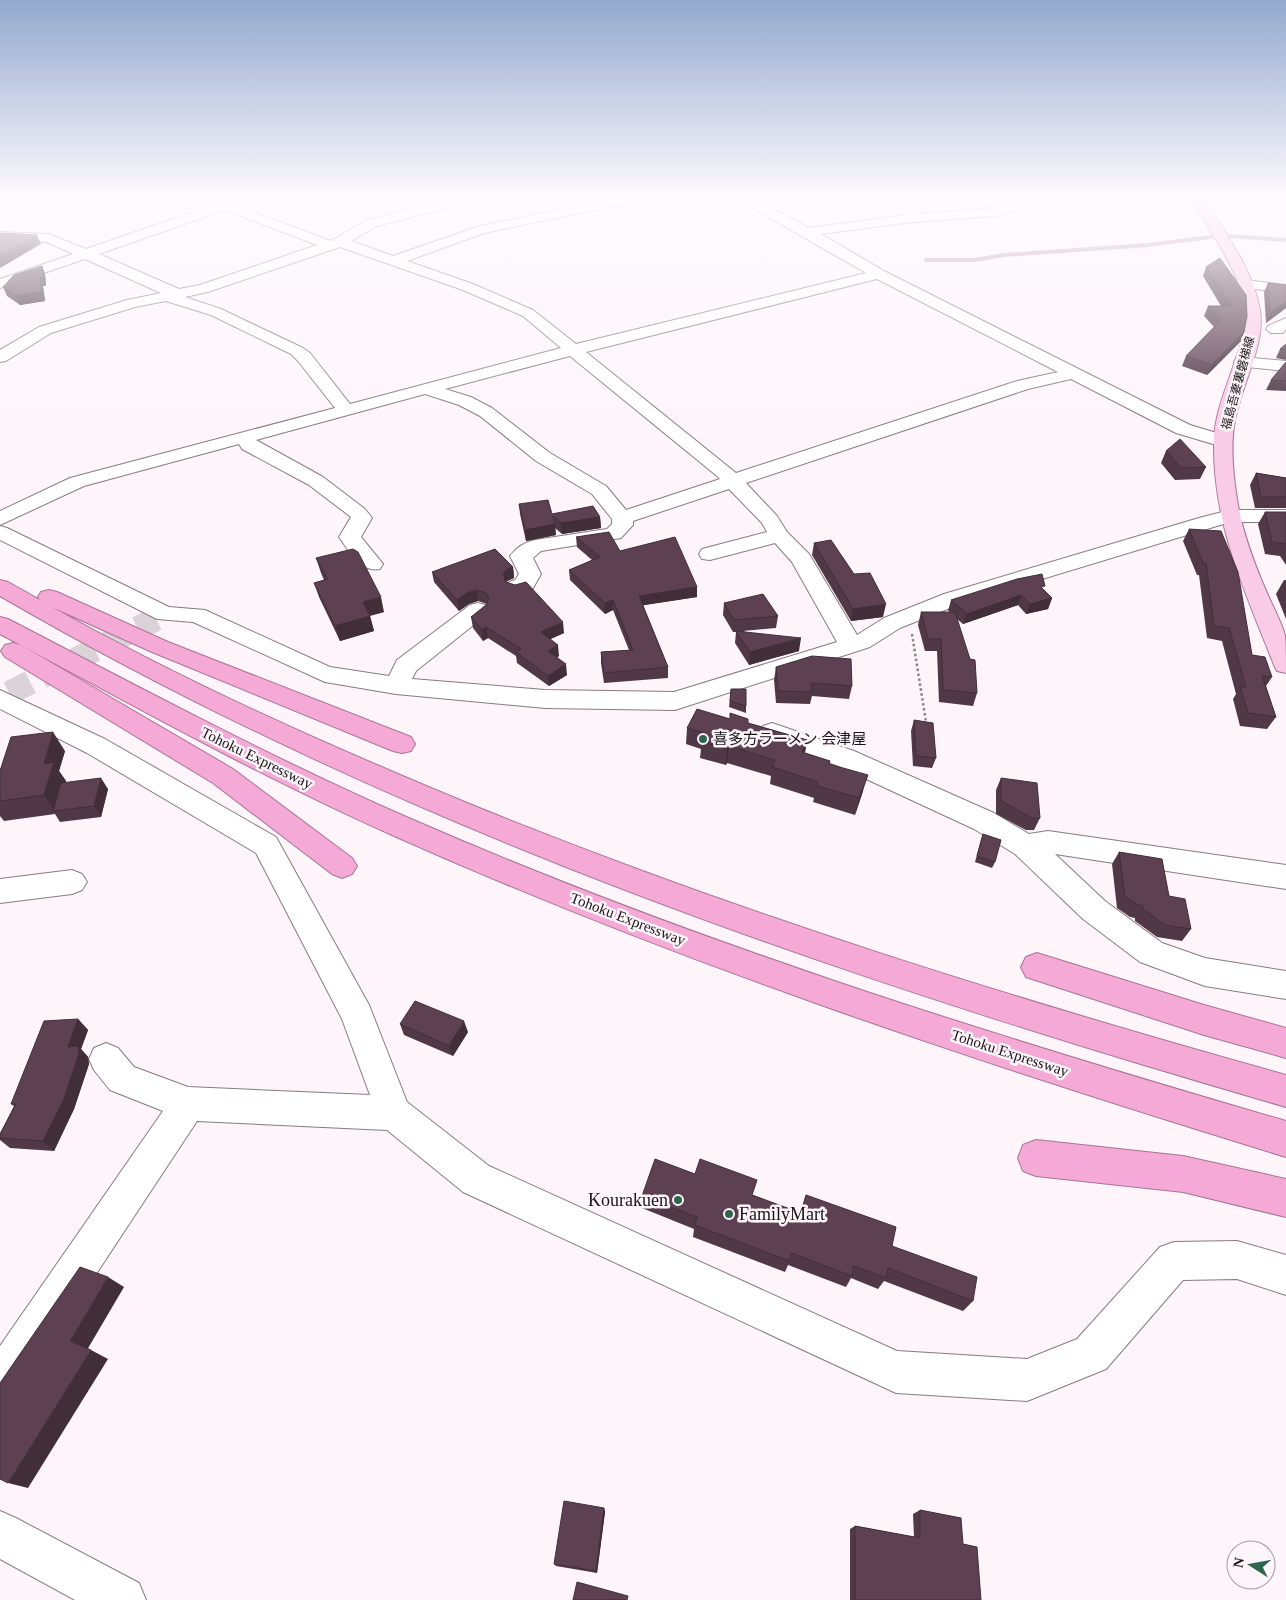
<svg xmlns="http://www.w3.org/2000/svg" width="1286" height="1600" font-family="'Times New Roman','Noto Sans JP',serif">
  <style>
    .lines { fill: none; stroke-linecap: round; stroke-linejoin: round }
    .stream { stroke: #b695a8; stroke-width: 4 }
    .minor-tunnel { stroke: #dbd3d8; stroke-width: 24; stroke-dasharray: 24 12; stroke-linecap: butt }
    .minor-casing { stroke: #877b82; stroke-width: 2 }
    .major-casing { stroke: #a87593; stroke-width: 2 }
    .highway-casing { stroke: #a87593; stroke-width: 2 }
    .path { stroke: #8a8487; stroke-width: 2.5; stroke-dasharray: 2.5 2.5; stroke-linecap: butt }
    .minor { fill: #fff; fill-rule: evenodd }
    .major { fill: #f9cbe7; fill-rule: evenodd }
    .highway { fill: #f5a9d7; fill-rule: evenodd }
    .wall { fill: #503847 }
    .shaded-wall { fill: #412e39 }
    .building { fill: #5d4152; stroke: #412e39 }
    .poi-dot { fill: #2e654d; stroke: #fdf5fa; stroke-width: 2 }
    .labels { text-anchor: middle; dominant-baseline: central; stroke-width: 5; stroke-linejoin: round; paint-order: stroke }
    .far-street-label { font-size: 12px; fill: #181416; stroke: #fdf5fa }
    .poi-label { font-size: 15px; fill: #181416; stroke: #fdf5fa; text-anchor: start }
    .street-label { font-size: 15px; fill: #181416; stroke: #fdf5fa }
    .near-poi-label { font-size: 18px; fill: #181416; stroke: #fdf5fa; text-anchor: end }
  </style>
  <rect width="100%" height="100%" fill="#fdf5fa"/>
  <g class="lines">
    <g class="stream">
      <polyline points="1227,236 1286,240"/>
      <polyline points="926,260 974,260 1004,255 1148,245 1211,237"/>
    </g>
    <polyline class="minor-tunnel" points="9,693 156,619"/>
    <defs>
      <g id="minor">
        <path d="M243,195H262L260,198L237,206L331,241L367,220L465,195H487L485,198L377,226L351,241L393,256L480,226L629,195H654L648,199L484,233L407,261L473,284L533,310L576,344L866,273L730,195H746L809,228L906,215L920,195H932L920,214L994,208L1005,206L1021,195H1036L1014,212L994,216L904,223L821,234L884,271L1190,425L1230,437L1232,441L1230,445L1223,447L1176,433L1071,379L1028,389L746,483L777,516L787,532L809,554L857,635L884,618L944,594L1199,518L1230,510H1286V522H1230L960,604L900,628L870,647L675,710L545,708L396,694L325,682L193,622L157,619L0,540V526L7,528L169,607L205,610L330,667L389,676L397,660L470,605L478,603L486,605L489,610L486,615L416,671L412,679L545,690L674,692L837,642L792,562L775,543L710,560L702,559L699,554L702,549L767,532L762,523L729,489L633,521V525L621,538L541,551L533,558L541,574L532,590L517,594L509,592L506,587L509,582L515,580L519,574L510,556C516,548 525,542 535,540L607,529L612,524V519L592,494L536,461L480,416L459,405L425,394L256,440L323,477L365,509L372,518L361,537L383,564L380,569C361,573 349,551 339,537L351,517L309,485L242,449L239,444L84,486L0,525V511L70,478L335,408L298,361L291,354L211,315L166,301L135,307L51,333L6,361L0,362V350L39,327L127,300L161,293L85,259L0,288V279L73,254L47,242L0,240V232L49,234L86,249L214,205L215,201H225ZM225,210L317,245L200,285L179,289L99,254ZM340,247L463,290L523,316L561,348L350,404L310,353L303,348L221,309L185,297L208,292ZM877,279L1058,372L1017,381L736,473L586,352ZM570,356L717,476L720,479L626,510L606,486L550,453L492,408L471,397L445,389Z"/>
        <polygon points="1245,280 1286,285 1286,293 1240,287 1238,284 1240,281"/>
        <polygon points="1286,318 1286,329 1283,333 1271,333 1266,329 1268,326"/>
        <polygon points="1242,357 1286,361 1286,371 1236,366 1234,362 1236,358"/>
        <polygon points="0,690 105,739 276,837 369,1005 407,1102 489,1166 897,1351 1027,1359 1077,1339 1160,1247 1174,1242 1237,1241 1286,1255 1286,1295 1237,1279 1183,1280 1106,1369 1027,1401 896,1393 463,1192 387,1130 197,1121 15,1397 0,1403 0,1346 163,1111 110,1090 94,1070 89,1059 94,1048 106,1043 118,1048 134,1067 188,1087 370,1095 342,1019 256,853 87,753 0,709"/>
        <polygon points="772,723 854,751 994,813 1029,834 1048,831 1286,865 1286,889 1055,854 1105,901 1162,943 1205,958 1286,971 1286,999 1205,986 1140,962 1083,919 1015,854 974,829 836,765 763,738 759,732 763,726"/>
        <polygon points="72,870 82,874 87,882 82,890 72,894 0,903 0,879"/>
        <polygon points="0,1511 16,1518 139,1583 146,1600 75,1600 0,1559"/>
      </g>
      <path id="major" d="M1189,195H1201C1223,230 1253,268 1260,310C1266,344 1241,386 1235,420C1230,445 1233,474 1237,499C1242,532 1254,563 1267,593C1273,607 1281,621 1285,635C1286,646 1286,662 1286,673L1277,671L1274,665C1245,591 1213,525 1214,443C1214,413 1228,384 1237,355C1242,342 1246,329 1245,315C1244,275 1208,229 1189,195Z"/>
      <g id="highway">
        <path d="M0,580L8,582L40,600L38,597L41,592L49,590L57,592L168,642L411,737L415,744L411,751L402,753L393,751L152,652L52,607C187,683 329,746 472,805C738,913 1010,998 1286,1075V1107C843,979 401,829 0,596Z"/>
        <path d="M0,617L8,619C141,688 273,759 411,819C693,942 990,1035 1286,1121V1157C983,1064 681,964 392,835C257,775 129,703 0,634Z"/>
        <polygon points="13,643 21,645 233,769 352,858 357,866 352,874 342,878 332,874 213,783 5,657 1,651 5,645"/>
        <polygon points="1037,953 1204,1005 1286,1028 1286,1058 1204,1035 1026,977 1021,967 1026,957"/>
        <polygon points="1036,1140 1183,1156 1286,1179 1286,1217 1183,1192 1036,1176 1023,1171 1018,1158 1023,1145"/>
      </g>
    </defs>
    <use href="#minor" class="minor-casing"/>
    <use href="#major" class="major-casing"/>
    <use href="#highway" class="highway-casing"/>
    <polyline class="path" points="912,634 926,722"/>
    <use href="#minor" class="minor"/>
    <use href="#major" class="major"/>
    <use href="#highway" class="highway"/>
  </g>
  <g class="wall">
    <polygon points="1220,258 1244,332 1240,342 1207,375 1182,366 1186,356 1214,327 1204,316 1208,306 1221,306 1203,276 1206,267"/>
    <polygon points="42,266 45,274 46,286 43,286 45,301 20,305 7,296 3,287"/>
    <polygon points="1268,283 1286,285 1286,308 1266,323 1264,292"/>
    <polygon points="1286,344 1286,360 1276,358 1280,349"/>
    <polygon points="1286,362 1286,391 1266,390 1271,380"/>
    <polygon points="1166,451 1206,467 1200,479 1175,480 1161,463"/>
    <polygon points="1256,473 1286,478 1286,508 1255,508 1250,485"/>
    <polygon points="519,504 552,514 600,517 601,528 562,534 555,528 556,535 526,541 520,514"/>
    <polygon points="1265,512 1286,512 1286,565 1280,556 1265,554 1258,524"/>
    <polygon points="1189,529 1252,655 1272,677 1266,686 1276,717 1267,729 1240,726 1233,699 1236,694 1222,641 1207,638 1199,575 1197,575 1183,541"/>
    <polygon points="576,537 620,551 697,587 697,597 643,605 668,667 668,678 604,683 601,663 601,652 629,650 613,610 605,614 570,580 569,570 592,560 577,547"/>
    <polygon points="814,543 883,617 851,621 812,555"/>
    <polygon points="316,558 384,612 370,616 374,631 340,641 319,597 314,583 324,580 321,573"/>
    <polygon points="513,567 514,578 507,581 507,582 564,633 550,639 559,656 557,657 567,675 549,686 517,663 516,656 488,638 483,641 473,628 471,617 486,605 487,604 478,601 469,604 459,611 434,582 432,572"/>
    <polygon points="1284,580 1286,580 1286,619 1276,594"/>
    <polygon points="1044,590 1052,598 1048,609 1026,614 1018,605 963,624 957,619 977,693 973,706 939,702 937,651 925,651 918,625 921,612 950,612 948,611 951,600"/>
    <polygon points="724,603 778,616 776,628 743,631 799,651 749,665 735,643 736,632 733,632 723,615"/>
    <polygon points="776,667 852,686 849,699 812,696 810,704 776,703 774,680"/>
    <polygon points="731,689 746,706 746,713 729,707"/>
    <polygon points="914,720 936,758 932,768 913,766 911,731"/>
    <polygon points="748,723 807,740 805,753 830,761 829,764 863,791 855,815 813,802 814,798 770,784 771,776 727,763 726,765 700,758 701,749 686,744 687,728"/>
    <polygon points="65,751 59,771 66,781 65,783 108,789 101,817 60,822 55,814 4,821 0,816 0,771"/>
    <polygon points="1001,778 1040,818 1034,830 1026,830 996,814 996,790"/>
    <polygon points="983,834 995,862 992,868 975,862 981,840"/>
    <polygon points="1119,852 1169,896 1191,929 1182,941 1157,937 1135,921 1135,918 1130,917 1117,908 1112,864"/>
    <polygon points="78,1019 88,1030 81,1049 88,1057 89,1064 74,1109 54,1151 10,1148 0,1140 0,1134 14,1106 11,1104"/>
    <polygon points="400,1024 468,1032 453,1056 404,1035"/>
    <polygon points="753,1195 800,1213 806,1195 892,1246 973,1301 963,1311 884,1281 878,1289 851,1278 846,1287 788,1265 785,1272 693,1237 694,1229 642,1208 642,1196"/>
    <polygon points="604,1508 605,1512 597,1573 556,1566 554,1564"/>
    <polygon points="920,1510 963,1544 981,1600 850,1600 850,1529 855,1526 914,1537 913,1514"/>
  </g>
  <g class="shaded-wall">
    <polygon points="37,235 41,244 0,268 0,256"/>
    <polygon points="42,266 45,274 46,286 43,286 45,301 20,305 16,296 40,277"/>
    <polygon points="1286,302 1286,308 1266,323 1270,313"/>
    <polygon points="1244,332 1240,342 1207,375 1212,365"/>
    <polygon points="600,517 601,528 562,534 561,523"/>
    <polygon points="555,524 556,535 526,541 525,530"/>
    <polygon points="513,567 514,578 507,581 504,586 503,575 506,570"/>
    <polygon points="697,587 697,597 639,606 639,596"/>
    <polygon points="476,590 478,601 469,604 459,611 457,600 467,593"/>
    <polygon points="1021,595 1018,605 963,624 967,614"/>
    <polygon points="381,597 384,612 367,616 363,602"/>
    <polygon points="1052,598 1048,609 1026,614 1030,604"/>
    <polygon points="613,600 613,610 605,614 605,603"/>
    <polygon points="886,604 883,617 851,621 853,609"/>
    <polygon points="370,616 374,631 340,641 335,626"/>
    <polygon points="563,622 564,633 542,643 541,632"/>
    <polygon points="486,627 488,638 483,641 482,630"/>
    <polygon points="801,638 799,651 749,665 750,652"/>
    <polygon points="558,645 559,656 549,662 548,651"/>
    <polygon points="566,664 567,675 549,686 548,676"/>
    <polygon points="53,732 65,751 59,771 66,781 58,810 55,811 44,795 44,764"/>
    <polygon points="807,740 804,757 802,752"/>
    <polygon points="729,746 727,763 726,765 727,749"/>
    <polygon points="868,775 863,791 855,815 859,798"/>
    <polygon points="101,778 108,789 101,817 94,806"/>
    <polygon points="78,1019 88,1030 81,1049 88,1057 89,1064 74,1109 54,1151 43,1141 68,1047"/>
    <polygon points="464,1021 468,1032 453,1056 449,1046"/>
    <polygon points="108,1277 124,1287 87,1350 70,1341"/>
    <polygon points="91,1350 108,1359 28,1488 8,1483"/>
    <polygon points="604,1508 605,1512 597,1573 596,1571"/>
  </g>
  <g class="building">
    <polygon points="1,233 37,235 0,256 0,234"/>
    <polygon points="1220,258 1246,295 1247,316 1244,332 1212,365 1186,356 1221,320 1208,306 1232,306 1206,267"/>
    <polygon points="42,266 43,277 40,277 41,292 16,296 3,287 14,275"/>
    <polygon points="1268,283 1286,285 1286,302 1270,313"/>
    <polygon points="1286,344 1286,349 1280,349"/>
    <polygon points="1286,362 1286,381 1271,380 1285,363"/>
    <polygon points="1180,439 1206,467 1181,468 1166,451"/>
    <polygon points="1256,473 1286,478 1286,497 1261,497"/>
    <polygon points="548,500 552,514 593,506 600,517 561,523 553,516 555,524 525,530 519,504"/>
    <polygon points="1265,512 1286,512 1286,544 1272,542"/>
    <polygon points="1189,529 1221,531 1238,572 1252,655 1265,657 1272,677 1262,676 1276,717 1248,713 1240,687 1246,687 1229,628 1214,626 1206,563 1203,563"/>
    <polygon points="609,532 620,551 675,537 697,587 639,596 668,667 604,673 601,652 633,650 613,600 605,603 569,570 600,557 576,537"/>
    <polygon points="831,540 854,574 870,573 886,604 853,609 814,543"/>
    <polygon points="353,549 358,552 381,597 363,602 370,616 335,626 314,583 328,579 316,558"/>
    <polygon points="495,549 513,567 506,570 503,575 506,582 515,585 526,582 563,622 541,632 558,645 548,651 566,664 548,676 516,652 521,649 486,627 482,630 471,617 486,605 489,598 486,593 476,590 467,593 457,600 432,572"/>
    <polygon points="1042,574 1045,586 1041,587 1052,598 1030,604 1021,595 967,614 951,600 1017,579"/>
    <polygon points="763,594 778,616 734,620 724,603"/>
    <polygon points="921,612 955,612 970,659 975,660 977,693 943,690 941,639 928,639"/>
    <polygon points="736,631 773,635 801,638 750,652"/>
    <polygon points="812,656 851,659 852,686 811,683 812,692 778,691 776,667"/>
    <polygon points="731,689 746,689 746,706 730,701"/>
    <polygon points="697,709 730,719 730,713 748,719 748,723 807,740 802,752 830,761 829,764 868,775 859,798 817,786 818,782 772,767 775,760 729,746 727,749 701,741 705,733 687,728"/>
    <polygon points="914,720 933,723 936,758 916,756"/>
    <polygon points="53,732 44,764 54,762 44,795 0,801 0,771 11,737"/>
    <polygon points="101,778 94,806 53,811 61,783"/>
    <polygon points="1001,778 1037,783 1040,818 1032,818 1001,801"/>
    <polygon points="983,834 1001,840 995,862 977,856"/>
    <polygon points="1119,852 1162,859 1169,896 1185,899 1191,929 1165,925 1143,909 1143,906 1138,905 1125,896"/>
    <polygon points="415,1001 464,1021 449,1046 400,1024"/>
    <polygon points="78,1019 68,1047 78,1046 79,1054 64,1099 43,1141 0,1138 0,1134 16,1104 11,1104 44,1021"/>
    <polygon points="655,1159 695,1174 700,1159 757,1180 752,1195 801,1213 806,1195 896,1227 892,1246 977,1277 973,1301 888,1268 886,1278 854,1266 852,1276 791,1253 789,1261 695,1225 697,1217 642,1196"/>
    <polygon points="80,1267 108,1277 70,1341 91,1350 8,1483 0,1479 0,1383"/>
    <polygon points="564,1501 604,1508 596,1571 554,1564"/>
    <polygon points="920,1510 961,1518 963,1544 977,1547 981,1600 855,1600 855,1526 920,1538"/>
    <polygon points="577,1582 628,1596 627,1600 573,1600"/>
  </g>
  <linearGradient id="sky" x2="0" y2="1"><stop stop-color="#94a8ce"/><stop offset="0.47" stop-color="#fefafd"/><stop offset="1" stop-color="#fefafd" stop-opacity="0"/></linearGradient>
  <rect width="1286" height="419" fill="url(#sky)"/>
  <g class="poi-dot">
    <circle cx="703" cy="739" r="5"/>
    <circle cx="678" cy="1200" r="5"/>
    <circle cx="729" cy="1214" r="5"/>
  </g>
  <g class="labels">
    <g class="far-street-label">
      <text transform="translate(1238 383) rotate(-75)">福島吾妻裏磐梯線</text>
    </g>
    <g class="poi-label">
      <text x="713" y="739">喜多方ラーメン 会津屋</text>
    </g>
    <g class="street-label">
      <text transform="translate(257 758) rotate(26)">Tohoku Expressway</text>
      <text transform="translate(628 919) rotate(21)">Tohoku Expressway</text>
      <text transform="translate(1010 1053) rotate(18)">Tohoku Expressway</text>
    </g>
    <g class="near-poi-label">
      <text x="668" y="1200">Kourakuen</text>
      <text x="739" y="1214" text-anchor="start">FamilyMart</text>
    </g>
  </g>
  <g transform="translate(1251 1565) rotate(281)"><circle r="24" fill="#fdf5fa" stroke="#a19b9f"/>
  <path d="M0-4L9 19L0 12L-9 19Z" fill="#2e654d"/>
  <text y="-8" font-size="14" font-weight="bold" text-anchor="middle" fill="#181416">N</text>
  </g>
</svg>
